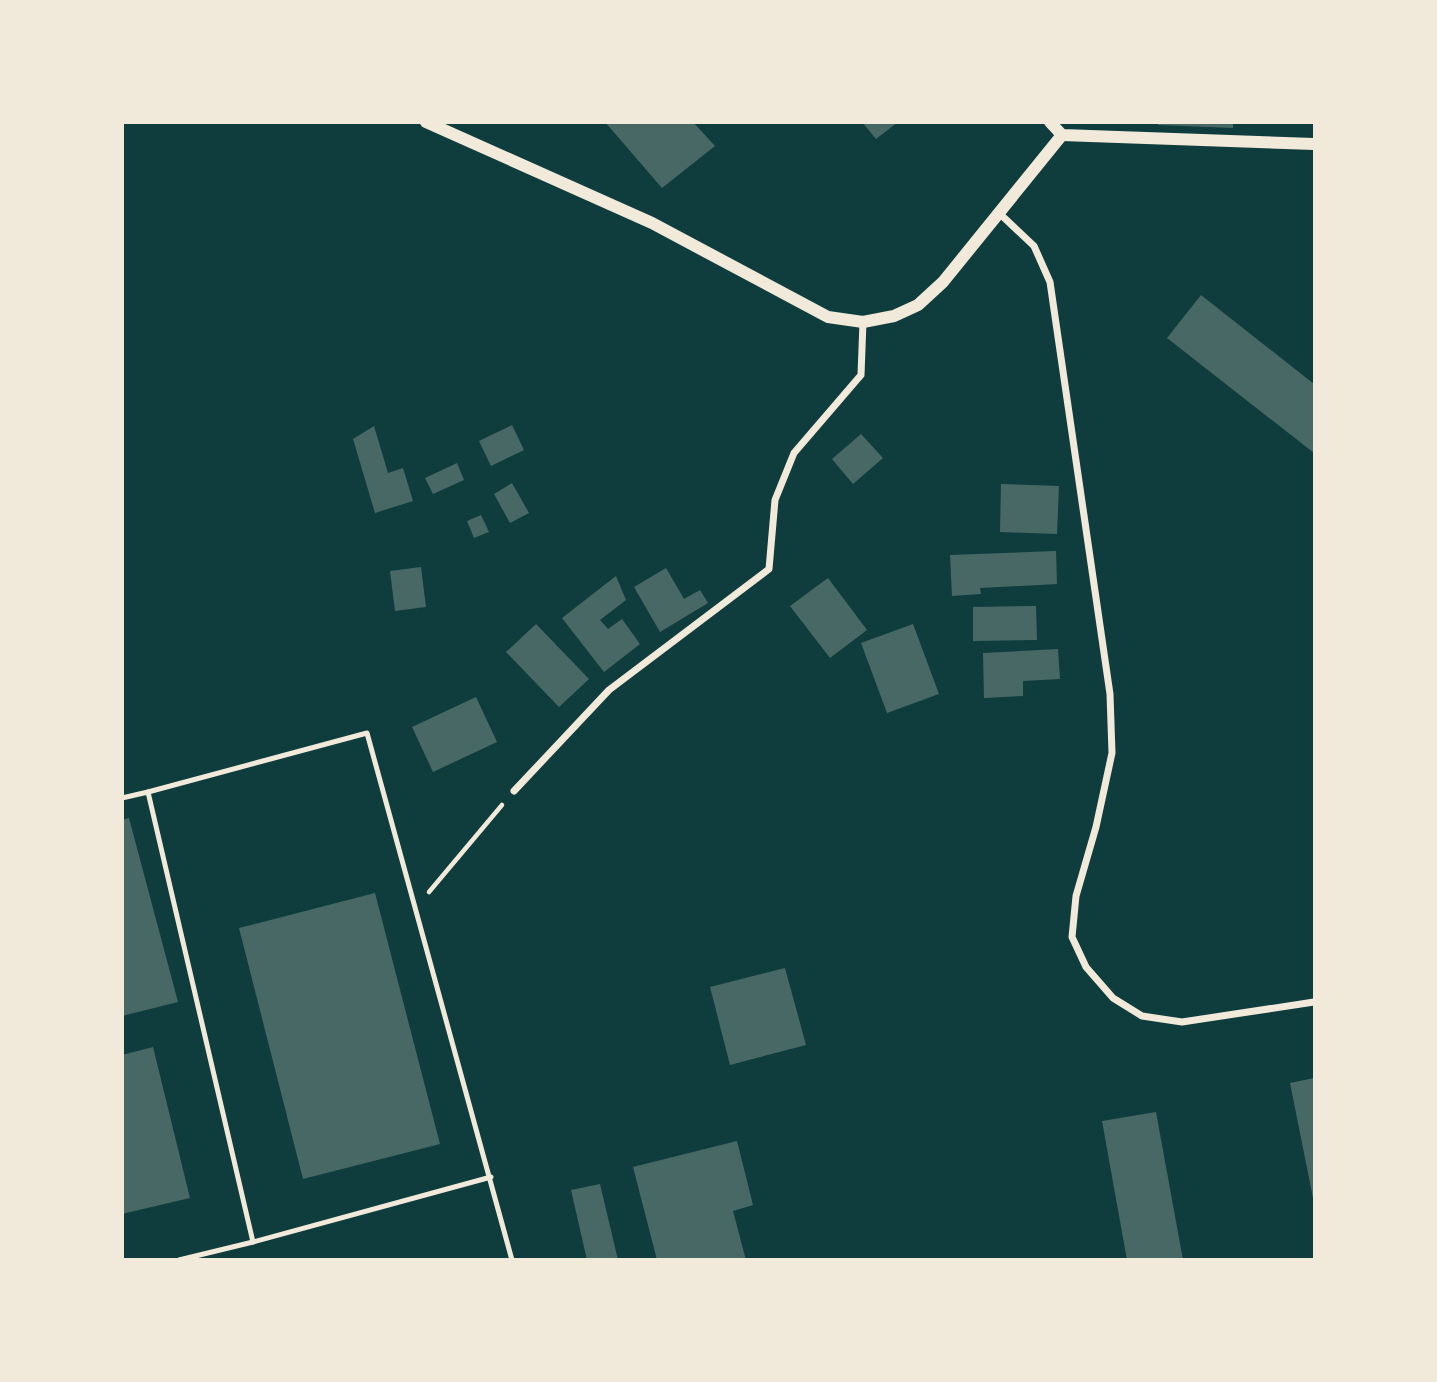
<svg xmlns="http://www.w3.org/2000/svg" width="1437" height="1382" font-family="Arial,sans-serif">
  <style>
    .building { fill: #486865 }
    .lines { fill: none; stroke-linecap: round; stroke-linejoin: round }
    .path { stroke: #f1e9da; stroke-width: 4.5 }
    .service { stroke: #f1e9da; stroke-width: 5 }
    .minor { stroke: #f1e9da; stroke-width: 7 }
    .tertiary { stroke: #f1e9da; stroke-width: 12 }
  </style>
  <rect width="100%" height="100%" fill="#0f3d3e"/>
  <g class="building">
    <polygon points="605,122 693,122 715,146 662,188"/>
    <polygon points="862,122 898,122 876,139"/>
    <polygon points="1158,122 1233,122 1233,128 1158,125"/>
    <polygon points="1201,295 1314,384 1314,453 1167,338"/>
    <polygon points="512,425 524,450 491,466 479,441"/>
    <polygon points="374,426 388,473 403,468 413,501 375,513 353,439"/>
    <polygon points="861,434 883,458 853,484 832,459"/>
    <polygon points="457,463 464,480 433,494 425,478"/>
    <polygon points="512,483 529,513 510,523 494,494"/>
    <polygon points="1001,484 1059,486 1057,534 1000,532"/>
    <polygon points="481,515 489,532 474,538 467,521"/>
    <polygon points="1056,551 1057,584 980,588 981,594 952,596 950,555"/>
    <polygon points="421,567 426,607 395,611 390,571"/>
    <polygon points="666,568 684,599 700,590 708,603 660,632 634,587"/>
    <polygon points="616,576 626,600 600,620 608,629 622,619 640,644 604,672 562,618"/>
    <polygon points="828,578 867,630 830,658 790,606"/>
    <polygon points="1036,606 1037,640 973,641 973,607"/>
    <polygon points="536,624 589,679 559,707 506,652"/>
    <polygon points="913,624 939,694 887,713 861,643"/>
    <polygon points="1058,649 1060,679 1023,681 1023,696 984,698 983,653"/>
    <polygon points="476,697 497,742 433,772 412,727"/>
    <polygon points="129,818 178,1002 122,1016 122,820"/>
    <polygon points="375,893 440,1144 303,1179 239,928"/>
    <polygon points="785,968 806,1045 730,1065 710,987"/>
    <polygon points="153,1047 190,1198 122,1214 122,1055"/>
    <polygon points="1314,1078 1314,1198 1313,1198 1290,1083"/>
    <polygon points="1156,1112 1183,1260 1127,1260 1102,1121"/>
    <polygon points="737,1141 753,1205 733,1211 746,1260 657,1260 633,1167"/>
    <polygon points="600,1184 618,1260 587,1260 571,1190"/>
  </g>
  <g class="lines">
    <polyline class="path" points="429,892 502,805"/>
    <g class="service">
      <polyline points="148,792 367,733 512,1260"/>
      <polyline points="122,798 148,792 253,1242"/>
      <polyline points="179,1260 253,1242 491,1177"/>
    </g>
    <g class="minor">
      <polyline points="999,213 1034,246 1050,282 1110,694 1112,753 1096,827 1076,896 1072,937 1086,967 1113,998 1142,1016 1182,1022 1314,1002"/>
      <polyline points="514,791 609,690 769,569 775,500 794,453 861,375 863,322"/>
    </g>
    <g class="tertiary">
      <polyline points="426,122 652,223 828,317 863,322 894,316 918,305 943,282 1062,135"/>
      <polyline points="1050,122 1062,135 1314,144"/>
    </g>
  </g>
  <rect width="1437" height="1382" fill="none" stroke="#f1e9da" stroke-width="248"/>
</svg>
